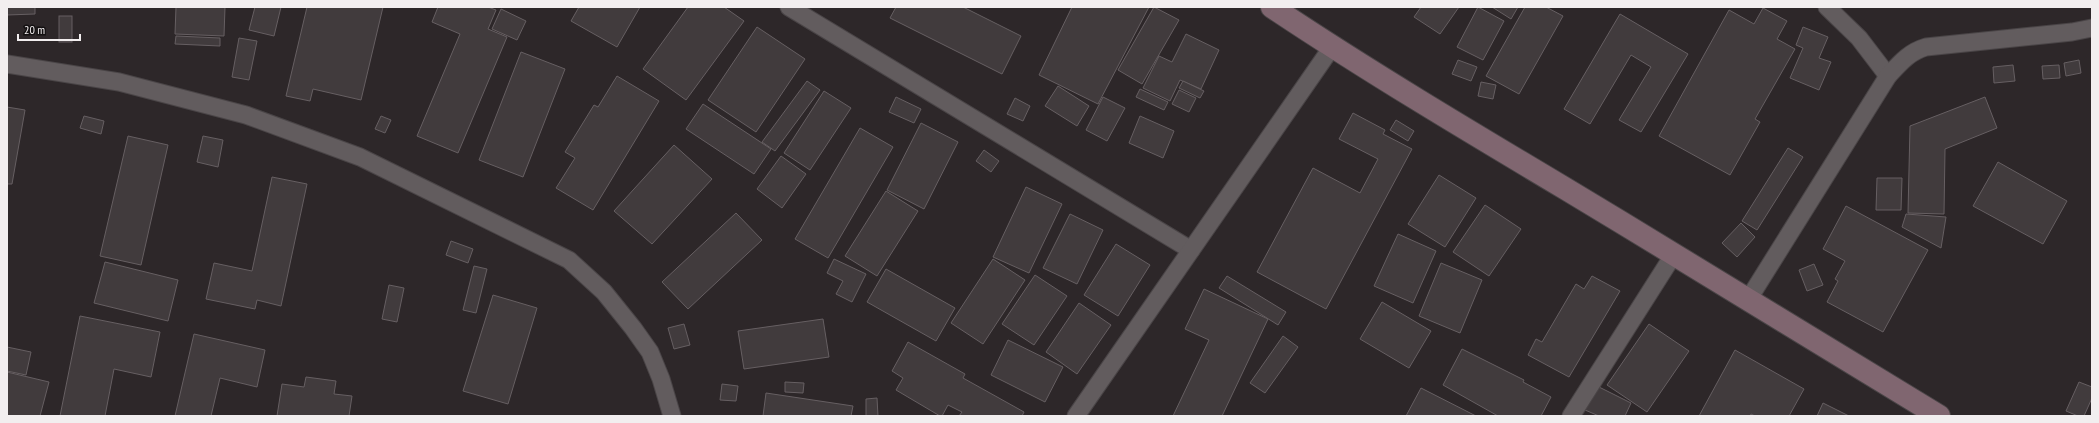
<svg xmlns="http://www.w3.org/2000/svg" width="2099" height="423" font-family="'PT Sans Narrow',sans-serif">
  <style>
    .building { fill: #413b3d; stroke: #665f62 }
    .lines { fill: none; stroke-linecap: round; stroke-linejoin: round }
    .street-casing { stroke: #4a4547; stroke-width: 19 }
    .secondary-casing { stroke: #4a4547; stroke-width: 24 }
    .street { stroke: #625c5e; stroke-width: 17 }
    .secondary { stroke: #806670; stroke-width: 22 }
  </style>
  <rect width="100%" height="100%" fill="#2d2729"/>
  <g class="building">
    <polygon points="7,7 35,7 35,14 7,15"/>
    <polygon points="176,7 225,7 224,36 175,34"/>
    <polygon points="255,7 281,7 274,36 249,30"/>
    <polygon points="307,7 383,7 361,100 313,89 310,101 286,96"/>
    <polygon points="438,7 488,7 496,10 488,29 507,37 458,153 417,136 460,34 432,22"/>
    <polygon points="579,7 640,7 617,47 571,21"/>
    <polygon points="688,7 724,7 744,21 686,100 643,69"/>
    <polygon points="896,7 963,7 1021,36 1002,74 890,18"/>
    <polygon points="1072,7 1149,7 1098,104 1039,75"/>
    <polygon points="1154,7 1179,20 1142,84 1118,70"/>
    <polygon points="1421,7 1459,7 1440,34 1414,17"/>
    <polygon points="1478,7 1504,21 1483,60 1457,47"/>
    <polygon points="1492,7 1518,7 1511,19"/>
    <polygon points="1525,7 1546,7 1563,16 1519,94 1486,76"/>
    <polygon points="1763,8 1787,21 1777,39 1795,49 1755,119 1760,122 1730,175 1659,136 1729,10 1754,24"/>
    <polygon points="501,9 526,21 517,40 492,29"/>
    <polygon points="1620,14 1688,54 1641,132 1619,120 1651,67 1631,55 1590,124 1564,109"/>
    <rect x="59" y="16" width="13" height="26"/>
    <polygon points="757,27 805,59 756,132 708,100"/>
    <polygon points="1803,27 1828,37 1819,58 1831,62 1819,90 1790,78 1803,48 1796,45"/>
    <polygon points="1186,34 1219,50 1201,89 1180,80 1170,101 1143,88 1159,56 1172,62"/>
    <polygon points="176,36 220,38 220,46 175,44"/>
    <polygon points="239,38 257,41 249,80 232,77"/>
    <polygon points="521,52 565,69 523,177 479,160"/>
    <polygon points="1458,60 1477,67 1471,81 1452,74"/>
    <polygon points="2079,60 2081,73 2066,76 2064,63"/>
    <polygon points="2013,65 2015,81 1994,83 1993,67"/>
    <polygon points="2059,65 2060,78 2043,79 2042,66"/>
    <polygon points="617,76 659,101 593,210 556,188 575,158 565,152 594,105 598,107"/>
    <polygon points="807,81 820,90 775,151 762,142"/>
    <polygon points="1183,81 1204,91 1200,98 1179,88"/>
    <polygon points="1481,82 1496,85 1493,99 1478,96"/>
    <polygon points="1058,86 1089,106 1077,126 1045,106"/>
    <polygon points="1140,89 1168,102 1164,110 1136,97"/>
    <polygon points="1179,90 1196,98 1189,112 1172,104"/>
    <polygon points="824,91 851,108 810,170 784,153"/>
    <polygon points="896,97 921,109 914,123 889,112"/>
    <polygon points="1103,97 1125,108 1107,141 1086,130"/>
    <polygon points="1985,97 1997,128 1945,149 1944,214 1908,213 1910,126"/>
    <polygon points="1015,98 1030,106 1023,121 1007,114"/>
    <polygon points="703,104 771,149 754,174 686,129"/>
    <polygon points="7,107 25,110 12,184 7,184"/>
    <polygon points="1353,113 1385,130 1383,134 1412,149 1326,309 1257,272 1313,168 1360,193 1378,159 1339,139"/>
    <polygon points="84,116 104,121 101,134 80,128"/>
    <polygon points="381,116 391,120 385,133 375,129"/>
    <polygon points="1140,116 1174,131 1163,158 1129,143"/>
    <polygon points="1396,120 1414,131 1408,141 1390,130"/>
    <polygon points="921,123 958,142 924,209 887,190"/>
    <polygon points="860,128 893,147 828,258 795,239"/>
    <polygon points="128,136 168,145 141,265 100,256"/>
    <polygon points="203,136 223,140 218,167 197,162"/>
    <polygon points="674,145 712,179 652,244 614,211"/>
    <polygon points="1788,148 1803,157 1757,230 1742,221"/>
    <polygon points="984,150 999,161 991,172 976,161"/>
    <polygon points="781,156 806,174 782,208 757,189"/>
    <polygon points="1998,162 2067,201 2043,244 1973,206"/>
    <polygon points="1439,175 1476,198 1445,247 1408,224"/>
    <polygon points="272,177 307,184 281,306 257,300 255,309 206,299 214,263 252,271"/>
    <polygon points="1877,178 1902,178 1901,210 1876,210"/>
    <polygon points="1026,187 1062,204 1029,273 993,257"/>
    <polygon points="886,191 918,211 877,276 845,256"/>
    <polygon points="1485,205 1521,229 1489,276 1453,252"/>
    <polygon points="1846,206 1928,250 1883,332 1827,302 1838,281 1835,279 1845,261 1823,249"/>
    <polygon points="736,213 762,240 688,309 662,282"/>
    <polygon points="1070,214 1103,230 1077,284 1043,268"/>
    <polygon points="1906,214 1946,217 1941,248 1902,227"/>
    <polygon points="1741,223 1755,237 1737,257 1722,243"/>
    <polygon points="1398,234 1436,251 1413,303 1374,286"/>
    <polygon points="451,241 473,249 468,263 446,255"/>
    <polygon points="1116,244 1150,265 1118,316 1084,295"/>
    <polygon points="834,259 866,274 852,302 836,294 843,281 827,273"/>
    <polygon points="993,259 1025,280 983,344 951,323"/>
    <polygon points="105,262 178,280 168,321 94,303"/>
    <polygon points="1441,263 1482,280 1460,333 1419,316"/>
    <polygon points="1814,264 1823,285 1807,291 1799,270"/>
    <polygon points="474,266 487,269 476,313 463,310"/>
    <polygon points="886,269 955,308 936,341 867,302"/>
    <polygon points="1035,275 1067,296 1034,345 1002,324"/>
    <polygon points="1227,276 1286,312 1278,325 1219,288"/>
    <polygon points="1592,276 1620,291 1569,377 1528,355 1536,339 1542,342 1576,284 1584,289"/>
    <polygon points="389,285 404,288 397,322 382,319"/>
    <polygon points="1204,289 1268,319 1222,416 1173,416 1209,340 1185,329"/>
    <polygon points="493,295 537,308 508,404 463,391"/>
    <polygon points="1382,302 1431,331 1409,368 1360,339"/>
    <polygon points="1079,303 1111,325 1077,374 1046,352"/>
    <polygon points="80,316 160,332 151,377 114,369 105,416 60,416"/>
    <polygon points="823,319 829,357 744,369 738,331"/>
    <polygon points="684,324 690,345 674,349 668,328"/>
    <polygon points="1649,324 1689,351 1647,412 1607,385"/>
    <polygon points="194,334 265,350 257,387 220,378 211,416 175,416"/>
    <polygon points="1283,336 1298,347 1265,393 1250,383"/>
    <polygon points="1008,340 1063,367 1045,402 991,375"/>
    <polygon points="908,342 965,374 963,378 1024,412 1022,416 959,416 962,412 948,405 942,416 940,416 896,390 903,378 892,371"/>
    <polygon points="7,347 31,352 26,375 7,371"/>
    <polygon points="1462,349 1524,380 1523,382 1551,397 1541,416 1498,416 1443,385"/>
    <polygon points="1735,350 1804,389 1789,416 1755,416 1751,414 1750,416 1699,416"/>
    <polygon points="7,372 49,382 40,416 7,416"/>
    <polygon points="306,377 336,381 334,394 352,396 349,416 277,416 282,384 304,387"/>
    <polygon points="785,382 804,383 803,393 785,392"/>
    <polygon points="2079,382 2092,387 2092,398 2084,416 2078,416 2066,411"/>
    <polygon points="722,384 738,386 736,401 720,400"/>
    <polygon points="1597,386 1631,403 1625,416 1599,416 1585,410"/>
    <polygon points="1421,388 1476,416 1406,416"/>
    <polygon points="766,393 853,406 851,416 763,416"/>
    <polygon points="877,398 878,416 866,416 866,399"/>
    <polygon points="1823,403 1849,416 1817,416"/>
  </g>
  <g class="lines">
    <defs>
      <g id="street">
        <polyline points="789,7 1191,250"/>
        <polyline points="1827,7 1859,38 1888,76"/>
        <polyline points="7,64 119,82 246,115 360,157 569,260 604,292 633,328 650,352 661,379 672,416"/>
        <path d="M1748,300L1888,76C1900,63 1909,52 1926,47L2072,32L2092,28"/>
        <polyline points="1076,416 1332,47"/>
        <polyline points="1571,416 1674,254"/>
      </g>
      <path id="secondary" d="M1272,7C1368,71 1467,130 1566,189C1691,264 1815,341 1939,416"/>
    </defs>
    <use href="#street" class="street-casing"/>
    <use href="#secondary" class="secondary-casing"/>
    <use href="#street" class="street"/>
    <use href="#secondary" class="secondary"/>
  </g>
  <rect width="2099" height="423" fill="none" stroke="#f2eeef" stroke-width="16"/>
  <path d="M18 34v6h62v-6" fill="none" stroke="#f2eeef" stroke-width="2"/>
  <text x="24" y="34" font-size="12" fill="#f2eeef" stroke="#141112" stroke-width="3" paint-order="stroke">20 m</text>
</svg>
